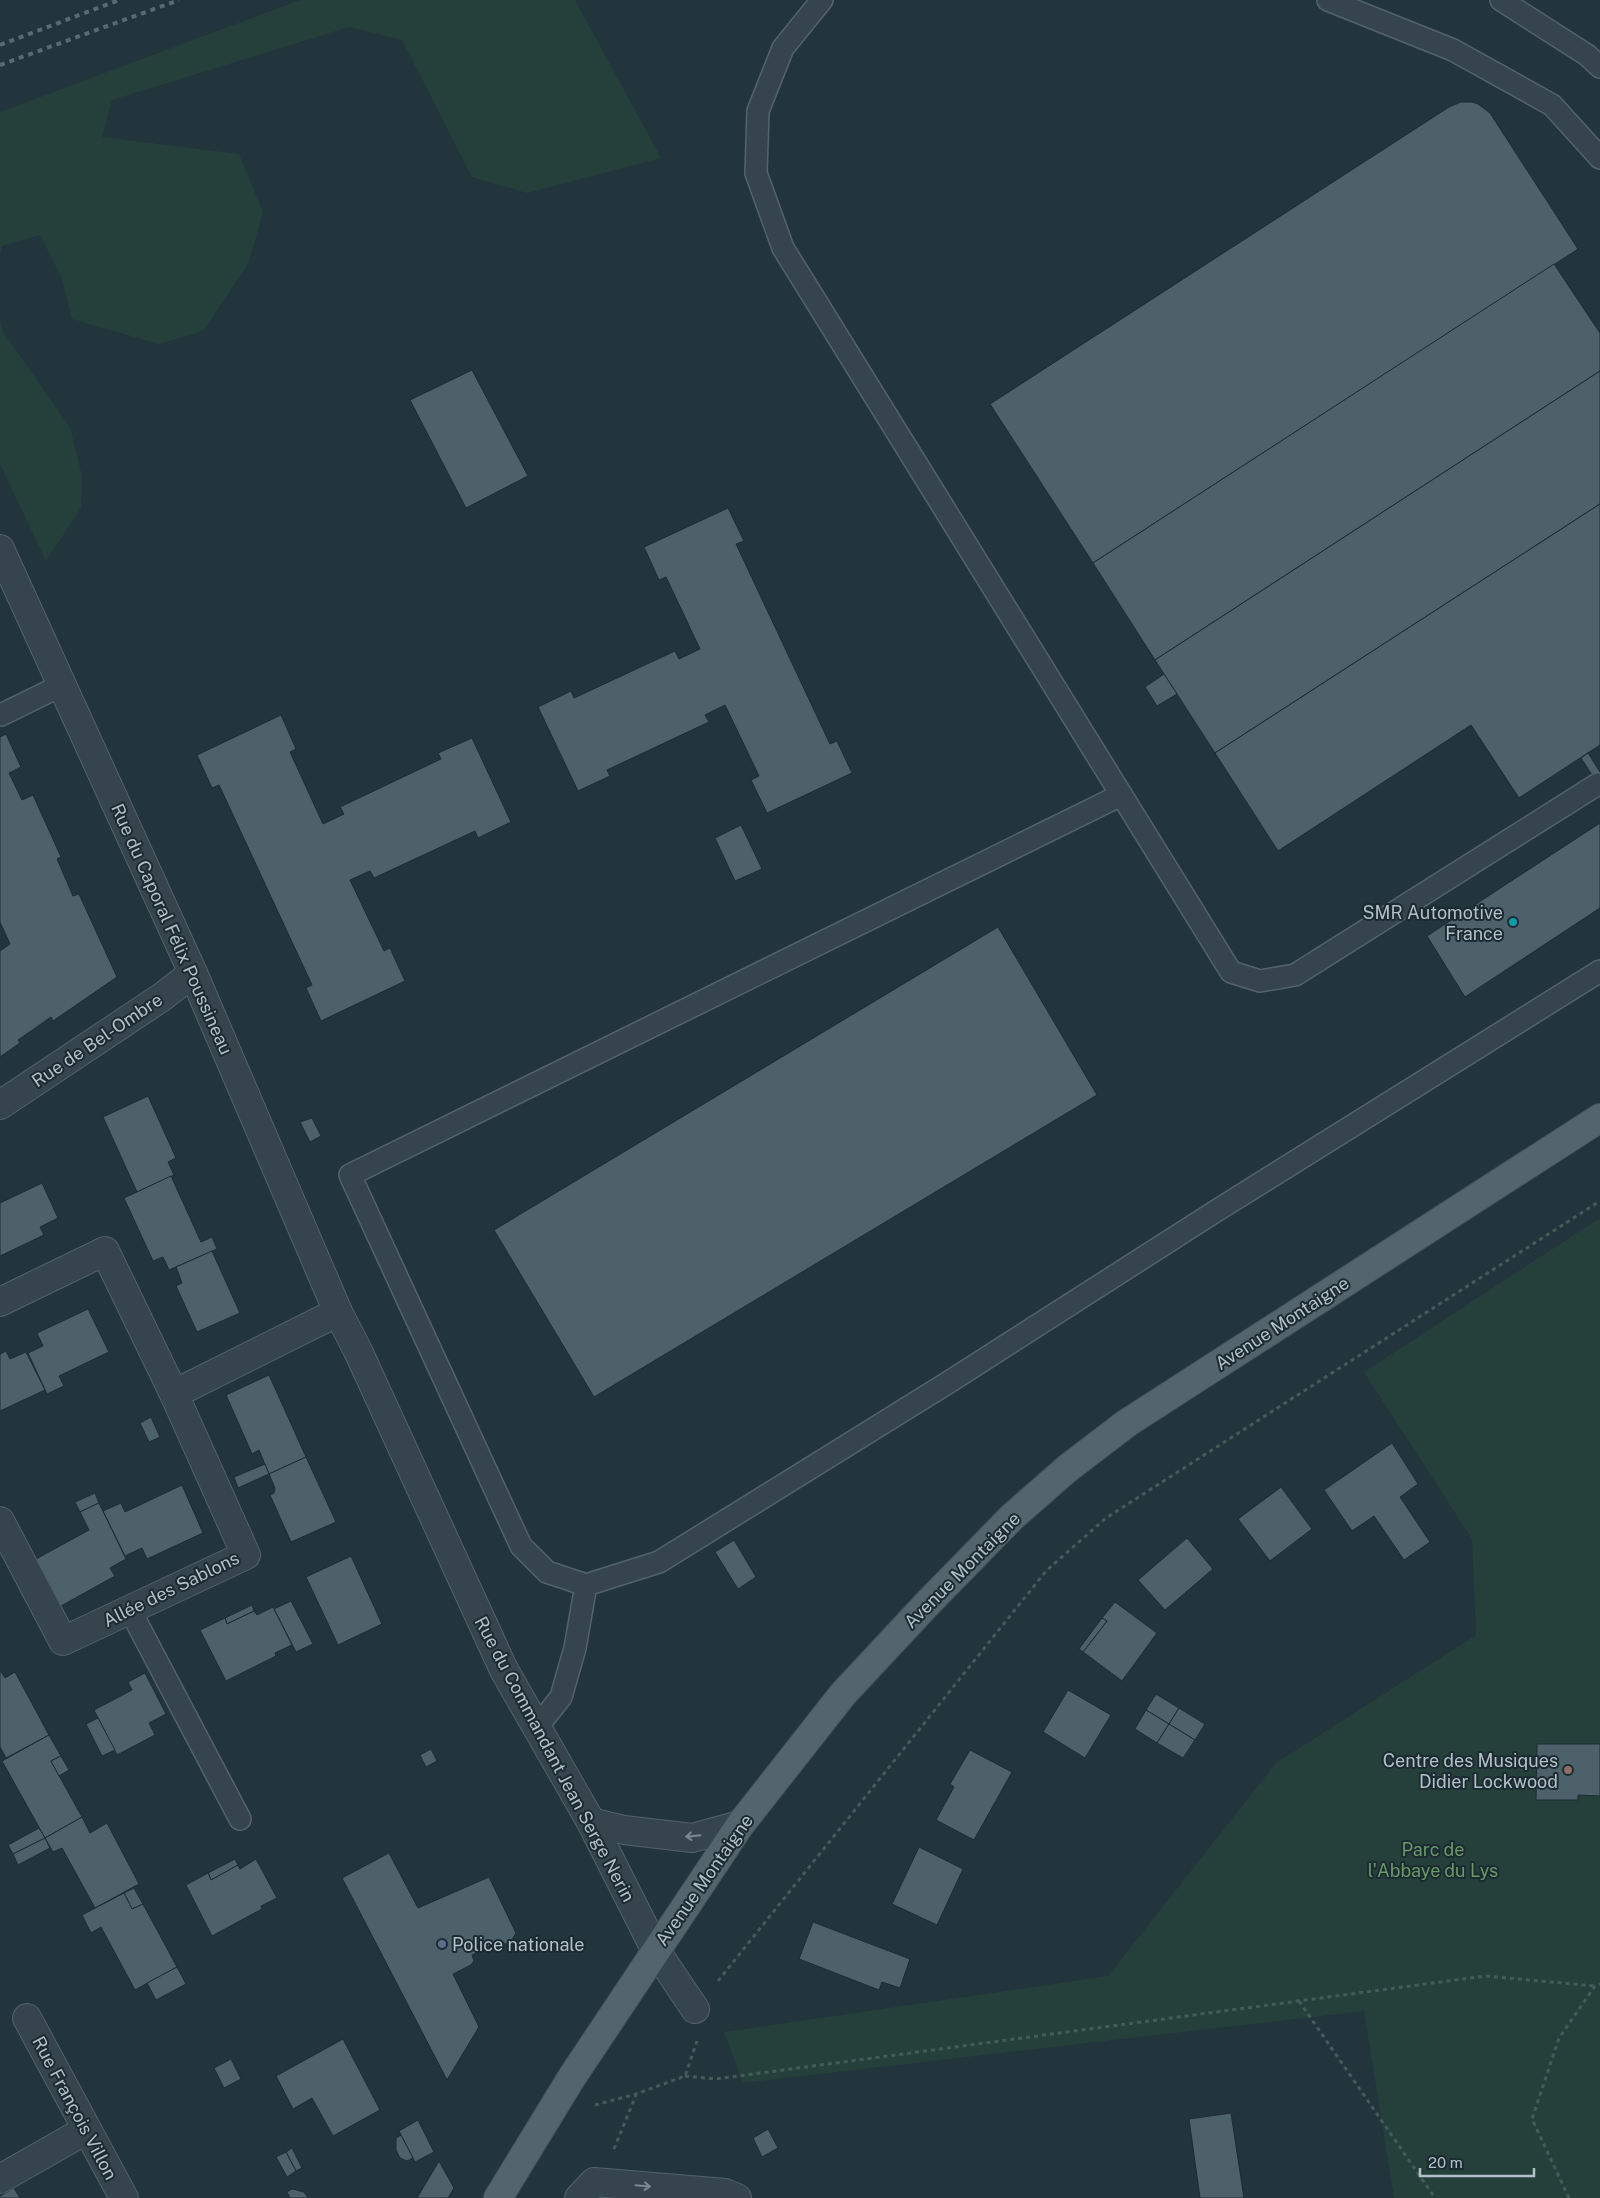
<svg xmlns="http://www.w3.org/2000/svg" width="1600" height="2198" font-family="'Public Sans',sans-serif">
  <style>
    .green { fill: #25403b }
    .building { fill: #4d616a; stroke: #1d2c33 }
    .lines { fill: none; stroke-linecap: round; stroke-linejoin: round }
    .service-casing { stroke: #54636a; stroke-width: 24 }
    .minor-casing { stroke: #54636a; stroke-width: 30 }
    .tertiary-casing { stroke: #54636a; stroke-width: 30 }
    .primary-casing { stroke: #425158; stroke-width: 30 }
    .path { stroke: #445c59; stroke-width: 3; stroke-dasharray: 4 4; stroke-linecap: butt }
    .service { stroke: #36454d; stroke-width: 21 }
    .minor { stroke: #36454d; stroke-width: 28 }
    .tertiary { stroke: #36454d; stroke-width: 28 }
    .primary { stroke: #54646d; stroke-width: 28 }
    .rail { stroke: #586a74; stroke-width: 4; stroke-dasharray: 5 5; stroke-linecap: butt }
    .oneway { stroke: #7a8991 }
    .culture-dot { fill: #0f9aa8; stroke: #1c2a31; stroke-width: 2 }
    .education-dot { fill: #8d6e63; stroke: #1c2a31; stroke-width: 2 }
    .service-dot { fill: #5c6f8a; stroke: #1c2a31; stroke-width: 2 }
    .labels { text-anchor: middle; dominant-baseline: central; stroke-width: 4; stroke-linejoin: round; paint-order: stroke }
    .poi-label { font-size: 18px; fill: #b2c0c8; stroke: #1c2a31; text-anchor: end }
    .street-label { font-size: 18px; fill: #b2c0c8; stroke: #1c2a31 }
    .park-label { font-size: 18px; fill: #699a68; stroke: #1c2a31 }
  </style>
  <rect width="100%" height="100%" fill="#22343c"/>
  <g class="green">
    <polygon points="300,0 575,0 661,158 527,193 472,177 402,40 349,27 112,100 102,137 239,154 263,212 249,262 203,331 159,344 72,319 62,279 40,235 2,246 0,254 0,112"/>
    <polygon points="0,319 3,332 70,427 82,476 81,508 46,561 0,464"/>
    <polygon points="1600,1218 1600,2198 1394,2198 1364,2011 743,2083 724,2032 1108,1976 1276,1763 1476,1635 1472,1539 1364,1372"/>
  </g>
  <g class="building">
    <polygon points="1472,102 1478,104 1490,113 1578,249 1093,563 990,404 1449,107 1461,102"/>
    <polygon points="1554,264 1600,333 1600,371 1155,660 1093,563"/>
    <polygon points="472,370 528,476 466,508 410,400"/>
    <polygon points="1600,371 1600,504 1215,753 1155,660"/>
    <polygon points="1600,504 1600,745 1519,798 1471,725 1278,851 1215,753"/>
    <polygon points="728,508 744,541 736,544 830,744 837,741 852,773 767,813 751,780 759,776 725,705 705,715 709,722 607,770 610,776 578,791 538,707 571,691 574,698 675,651 679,659 700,649 666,577 659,580 644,547"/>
    <polygon points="1164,674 1177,694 1157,706 1145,687"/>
    <polygon points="281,715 296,749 290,752 323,824 344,814 340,807 441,759 438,753 472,738 511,822 478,838 475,831 374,878 370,871 350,880 384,951 390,948 405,981 321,1021 306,988 312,985 219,785 212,788 197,755"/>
    <polygon points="6,734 21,767 9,773 22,800 33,795 61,857 57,859 73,896 79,894 117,977 53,1021 51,1017 18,1040 20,1043 0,1057 0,951 10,944 0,922 0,737"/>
    <polygon points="1588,753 1600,772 1600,787 1581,758"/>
    <polygon points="1600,823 1600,908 1465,997 1427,936"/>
    <polygon points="741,825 762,869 735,881 715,838"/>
    <polygon points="998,927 1097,1095 594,1397 494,1230"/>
    <polygon points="148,1096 176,1158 168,1162 174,1175 137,1192 103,1117"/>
    <polygon points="312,1118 321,1136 310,1142 300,1122"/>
    <polygon points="171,1176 201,1242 212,1237 217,1249 169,1270 163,1257 153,1261 124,1198"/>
    <polygon points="42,1183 58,1218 40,1227 44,1235 0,1256 0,1203"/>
    <polygon points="212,1251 240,1313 197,1332 176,1286 182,1283 176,1267"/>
    <polygon points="88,1309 109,1352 59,1376 64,1386 47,1394 28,1353 43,1346 37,1333"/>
    <polygon points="6,1351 10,1359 26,1352 45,1390 0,1411 0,1354"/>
    <polygon points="269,1375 306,1457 269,1474 259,1450 252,1454 226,1395"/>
    <polygon points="151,1417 160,1437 149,1442 140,1423"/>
    <polygon points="1392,1443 1418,1484 1400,1497 1430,1542 1404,1560 1374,1516 1352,1531 1324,1490"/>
    <polygon points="306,1457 336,1522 291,1542 270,1495 274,1493 275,1488 269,1474"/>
    <polygon points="265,1464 269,1474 238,1488 234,1477"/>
    <polygon points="182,1485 203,1533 147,1559 142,1548 125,1556 103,1511 121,1503 125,1512"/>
    <polygon points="1281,1487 1312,1529 1270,1561 1238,1519"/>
    <polygon points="95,1493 99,1503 80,1512 75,1502"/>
    <polygon points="99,1503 126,1559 110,1568 115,1576 61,1606 36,1559 89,1530 80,1512"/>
    <polygon points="1187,1538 1213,1569 1165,1610 1138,1580"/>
    <polygon points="734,1540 756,1577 738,1589 715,1552"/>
    <polygon points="351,1556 382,1624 338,1645 306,1577"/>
    <polygon points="291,1601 313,1644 296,1652 274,1609"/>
    <polygon points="1115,1602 1157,1633 1122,1681 1083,1652 1107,1621 1102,1618"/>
    <polygon points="252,1605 254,1611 227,1624 225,1618"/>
    <polygon points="273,1607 292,1645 275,1653 276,1656 226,1681 200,1630 225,1618 227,1624 254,1611 257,1615"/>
    <polygon points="1102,1618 1107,1621 1083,1652 1079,1649"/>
    <polygon points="0,1670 5,1678 15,1672 49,1735 6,1758 0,1747"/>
    <polygon points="145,1673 166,1714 149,1723 155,1735 117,1755 94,1710 132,1690 128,1682"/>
    <polygon points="1068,1690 1111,1715 1085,1758 1043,1732"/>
    <polygon points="1156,1694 1179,1708 1169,1724 1146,1710"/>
    <polygon points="1179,1708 1205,1724 1195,1740 1169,1724"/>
    <polygon points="1146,1710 1169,1724 1157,1743 1135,1729"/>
    <polygon points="98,1718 115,1750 102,1756 86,1724"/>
    <polygon points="1169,1724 1195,1740 1183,1758 1157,1743"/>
    <polygon points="49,1735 61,1756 51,1761 82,1817 45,1838 2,1761"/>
    <polygon points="1537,1744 1600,1744 1600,1796 1578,1795 1578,1800 1536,1800"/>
    <polygon points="431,1749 437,1761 426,1767 420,1755"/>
    <polygon points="970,1750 1012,1772 974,1840 936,1820 954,1787 950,1784"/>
    <polygon points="61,1756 69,1770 59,1776 51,1761"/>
    <polygon points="82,1817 90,1833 107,1823 139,1884 95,1908 62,1848 53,1852 45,1838"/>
    <polygon points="39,1828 45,1838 13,1854 8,1845"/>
    <polygon points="45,1838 50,1848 18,1865 13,1854"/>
    <polygon points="919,1847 963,1869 937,1925 892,1904"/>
    <polygon points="389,1853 418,1908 489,1877 516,1933 510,1943 505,1944 500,1941 472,1955 474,1961 471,1965 453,1974 479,2027 447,2080 342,1878"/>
    <polygon points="235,1859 238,1865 211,1880 208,1873"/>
    <polygon points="256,1859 277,1898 261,1906 262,1909 212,1936 186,1885 208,1873 211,1880 238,1865 240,1869"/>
    <polygon points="134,1888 143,1904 132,1909 124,1893"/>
    <polygon points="124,1893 132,1909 143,1904 177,1967 135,1990 101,1927 91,1933 82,1915"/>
    <polygon points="813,1922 910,1959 900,1988 882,1982 879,1990 799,1959"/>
    <polygon points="177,1967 186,1984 156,2000 147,1983"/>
    <polygon points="343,2039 380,2110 333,2136 312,2098 293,2109 276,2076"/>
    <polygon points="231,2059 241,2079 224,2088 214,2068"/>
    <polygon points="1231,2113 1244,2198 1200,2198 1189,2119"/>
    <polygon points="418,2120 434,2152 415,2162 399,2131"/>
    <polygon points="768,2129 778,2148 762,2157 753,2138"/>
    <polygon points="401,2135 413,2158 407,2161 400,2158 396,2150 396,2138"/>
    <polygon points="292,2148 302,2168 296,2171 286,2152"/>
    <polygon points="286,2152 296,2171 287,2177 276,2157"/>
    <polygon points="439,2161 454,2188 448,2198 417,2198"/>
    <polygon points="14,2188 20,2198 0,2198 0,2196"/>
    <polygon points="292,2189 304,2192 308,2198 290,2198 287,2192"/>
  </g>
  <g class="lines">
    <defs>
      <g id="service">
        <polyline points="822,0 783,48 758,111 756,173 783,248 1231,972 1260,981 1295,975 1598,784"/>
        <polyline points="1328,0 1453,50 1552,105 1600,158"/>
        <polyline points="1501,0 1587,55 1600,67"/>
        <polyline points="1,715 62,685"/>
        <polyline points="586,1585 547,1572 521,1546 350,1175 1121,795"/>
        <polyline points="130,1610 240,1819"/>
        <polyline points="538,1726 561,1697 575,1648 586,1585 659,1562 949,1382 1216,1211 1600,971"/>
      </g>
      <g id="minor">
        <polyline points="0,549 193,973 338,1312 358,1351 504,1670 591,1822 656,1951 695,2009"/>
        <polyline points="0,1105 162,997 193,973"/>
        <polyline points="0,1302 105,1251 174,1394 246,1555 63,1641 0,1521"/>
        <polyline points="174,1394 338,1312"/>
        <polyline points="27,2018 124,2198"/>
        <polyline points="0,2179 86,2130"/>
        <polyline points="579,2198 594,2182 725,2193 737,2198"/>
      </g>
      <polyline id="tertiary" points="591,1822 624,1830 692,1838 740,1825"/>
      <polyline id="primary" points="498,2198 572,2077 740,1825 843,1694 927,1604 1012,1517 1068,1468 1127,1423 1600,1118"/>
    </defs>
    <use href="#service" class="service-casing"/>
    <use href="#minor" class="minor-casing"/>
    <use href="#tertiary" class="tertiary-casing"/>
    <use href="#primary" class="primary-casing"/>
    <g class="path">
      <polyline points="718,1981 1046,1571 1106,1518 1600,1201"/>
      <polyline points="1299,2001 1435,2198"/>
      <polyline points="685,2076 716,2079 1485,1976 1595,1986"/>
      <polyline points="595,2105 636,2094 685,2076 697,2041"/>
      <polyline points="614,2149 636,2095"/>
      <polyline points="1569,2198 1532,2119 1559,2038 1595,1986 1600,1984"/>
    </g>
    <use href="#service" class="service"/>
    <use href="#minor" class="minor"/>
    <use href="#tertiary" class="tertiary"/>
    <use href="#primary" class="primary"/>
    <g class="rail">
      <polyline points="0,45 119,0"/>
      <polyline points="0,65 179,0"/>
    </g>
  </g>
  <defs><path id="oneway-shaft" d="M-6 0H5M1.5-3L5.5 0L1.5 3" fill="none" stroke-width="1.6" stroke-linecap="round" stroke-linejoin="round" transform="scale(1.25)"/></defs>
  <g class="oneway">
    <use href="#oneway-shaft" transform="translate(693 1836) rotate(174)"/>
    <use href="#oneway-shaft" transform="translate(643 2186) rotate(5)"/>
  </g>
  <circle class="culture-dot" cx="1513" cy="922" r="5"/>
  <circle class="education-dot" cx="1568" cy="1770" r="5"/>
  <circle class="service-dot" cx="442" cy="1944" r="5"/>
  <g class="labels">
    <g class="poi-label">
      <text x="1503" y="912">SMR Automotive<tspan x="1503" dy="21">France</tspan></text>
      <text x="1558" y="1760">Centre des Musiques<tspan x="1558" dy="21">Didier Lockwood</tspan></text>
      <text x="452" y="1944" text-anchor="start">Police nationale</text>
    </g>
    <g class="street-label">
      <text transform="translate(172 929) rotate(66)">Rue du Caporal Félix Poussineau</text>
      <text transform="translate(97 1040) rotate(-34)">Rue de Bel-Ombre</text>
      <text transform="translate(1282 1323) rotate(-33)">Avenue Montaigne</text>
      <text transform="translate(962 1570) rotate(-45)">Avenue Montaigne</text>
      <text transform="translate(171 1589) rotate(-26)">Allée des Sablons</text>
      <text transform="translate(555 1759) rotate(62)">Rue du Commandant Jean Serge Nerin</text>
      <text transform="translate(704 1880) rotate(-55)">Avenue Montaigne</text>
      <text transform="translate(75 2108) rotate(62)">Rue François Villon</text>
    </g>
    <g class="park-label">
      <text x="1433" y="1849">Parc de<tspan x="1433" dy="21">l'Abbaye du Lys</tspan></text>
    </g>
  </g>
  <path d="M1420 2168v8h114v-8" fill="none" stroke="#b2c0c8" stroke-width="2.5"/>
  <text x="1428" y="2168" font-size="15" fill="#b2c0c8" stroke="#1c2a31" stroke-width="4" paint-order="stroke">20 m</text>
</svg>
